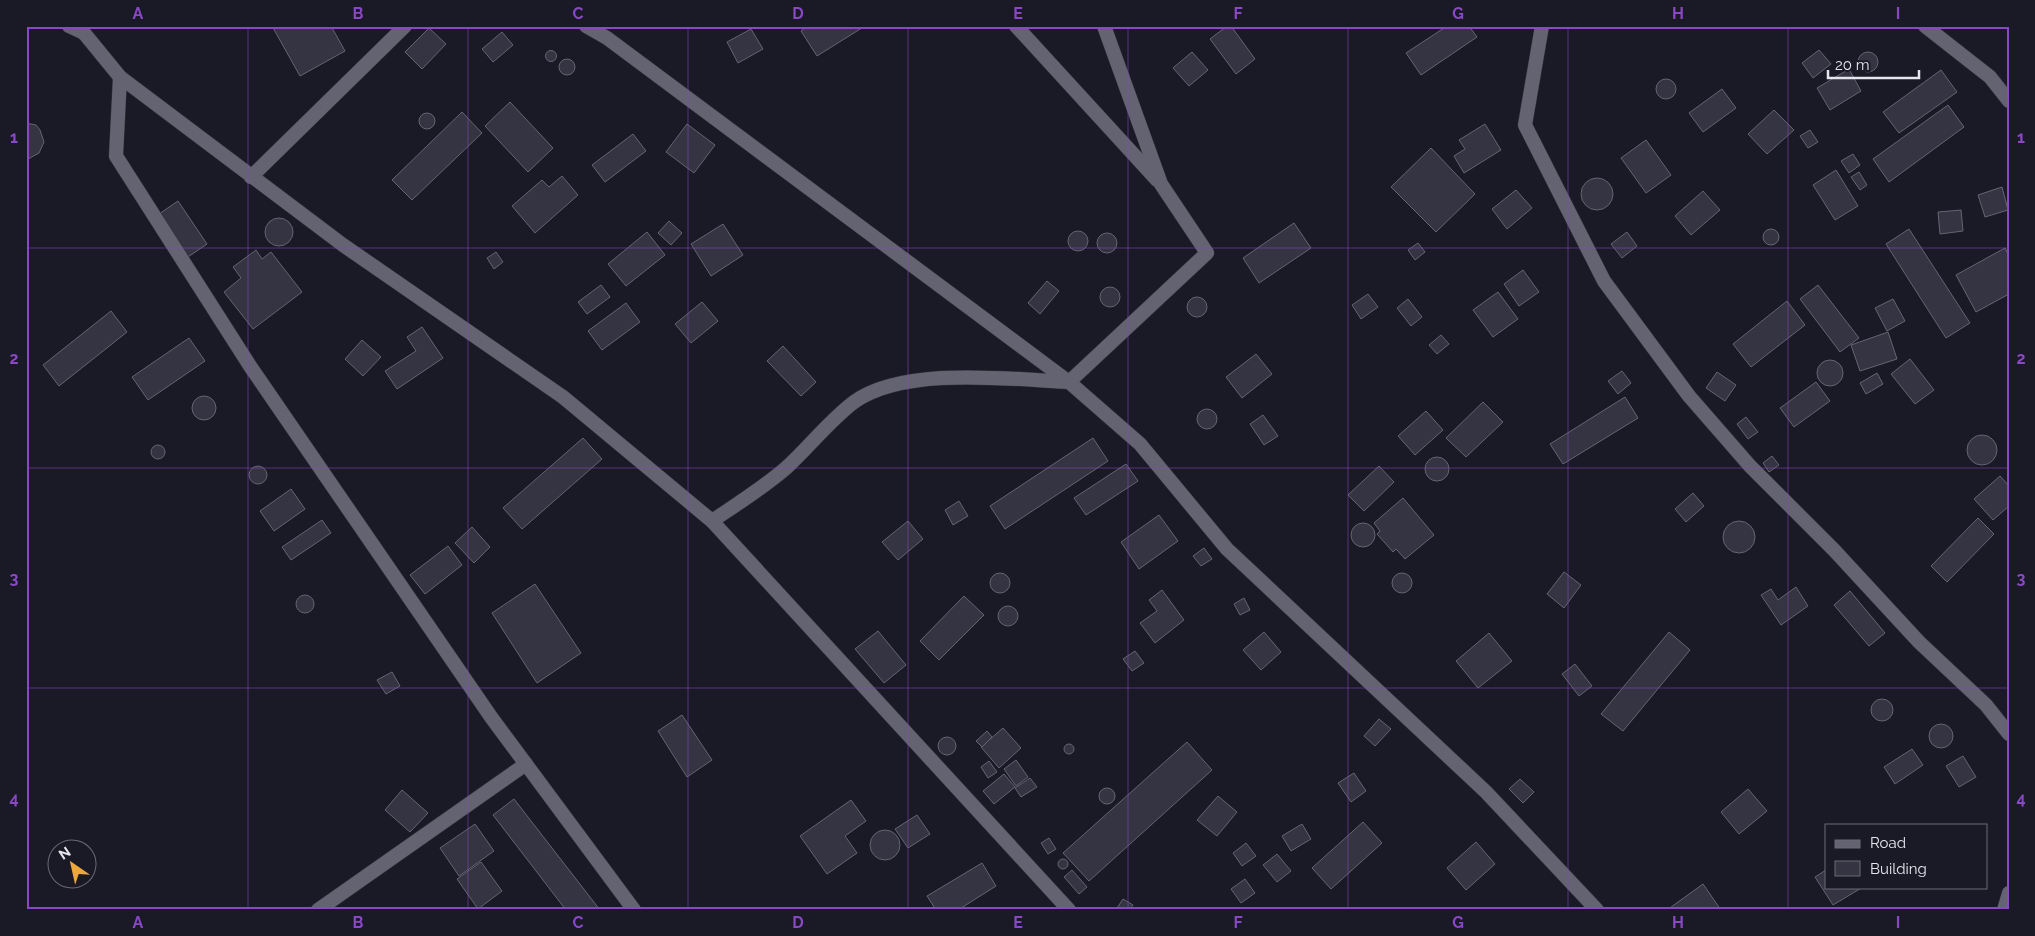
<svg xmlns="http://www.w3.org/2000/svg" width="2035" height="936" font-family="Raleway,sans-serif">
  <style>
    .building { fill: #353442; stroke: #656473 }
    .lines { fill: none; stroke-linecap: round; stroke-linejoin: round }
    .minor-casing { stroke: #33323b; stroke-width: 15 }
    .minor { stroke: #636372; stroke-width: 14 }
    .grid { fill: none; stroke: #8b48c6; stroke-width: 1; stroke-opacity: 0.55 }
    .neatline { fill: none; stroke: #8b48c6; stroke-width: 2 }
    .grid-label { font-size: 16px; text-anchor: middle; font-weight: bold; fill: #8b48c6 }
  </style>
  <rect width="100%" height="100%" fill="#1a1926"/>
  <g class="building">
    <polygon points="272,26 331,26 345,51 300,76"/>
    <polygon points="808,26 865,26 817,56 801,31"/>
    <polygon points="1227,26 1231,26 1255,59 1236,74 1210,39"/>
    <polygon points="1447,26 1469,26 1477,37 1421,75 1406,53"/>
    <polygon points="429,28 446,44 422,69 405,52"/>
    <polygon points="751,29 763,49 738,63 727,42"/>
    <polygon points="502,32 513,45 493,62 482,49"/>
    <polygon points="1819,50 1831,64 1813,78 1802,63"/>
    <circle cx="551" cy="56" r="5.5"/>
    <polygon points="1192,52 1208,70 1189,86 1173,68"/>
    <circle cx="1868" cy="62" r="10"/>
    <circle cx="567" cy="67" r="8"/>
    <polygon points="1849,69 1861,91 1830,110 1817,88"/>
    <polygon points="1941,70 1957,92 1899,133 1883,112"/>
    <circle cx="1666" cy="89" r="10"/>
    <polygon points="1722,89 1736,108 1703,132 1689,113"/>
    <polygon points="510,102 553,148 528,172 485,126"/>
    <polygon points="1948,105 1964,127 1889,182 1873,159"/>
    <polygon points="1774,110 1794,130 1767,154 1748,134"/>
    <polygon points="462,112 482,133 412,200 392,180"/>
    <circle cx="427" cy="121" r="8"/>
    <polygon points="26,123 36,125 40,130 44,142 39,153 28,159 26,159"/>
    <polygon points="687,124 715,145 694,173 666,152"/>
    <polygon points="1485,124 1501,150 1464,173 1454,156 1465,149 1459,140"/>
    <polygon points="1810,130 1818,142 1808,148 1800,136"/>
    <polygon points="633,134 646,151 605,182 592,165"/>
    <polygon points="1646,140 1671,175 1646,193 1621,158"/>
    <polygon points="1431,148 1475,194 1436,232 1391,187"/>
    <polygon points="1853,154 1860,165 1849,173 1841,161"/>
    <polygon points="1836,170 1858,206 1835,220 1813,185"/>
    <polygon points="1859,172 1867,185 1860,190 1851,177"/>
    <polygon points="562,176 578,195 535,233 512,206 542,180 549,187"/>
    <circle cx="1597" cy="194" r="16"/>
    <polygon points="2002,187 2008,210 1985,217 1978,195"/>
    <polygon points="1516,190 1532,208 1507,229 1492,209"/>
    <polygon points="1703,191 1720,210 1691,235 1675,216"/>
    <polygon points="178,201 207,244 188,257 159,214"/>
    <polygon points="1961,210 1963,231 1940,234 1938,212"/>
    <circle cx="279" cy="232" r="14"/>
    <polygon points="669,221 682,233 671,245 658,233"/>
    <polygon points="1294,223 1311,248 1259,283 1243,258"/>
    <polygon points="723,224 743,255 711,276 691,244"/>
    <circle cx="1771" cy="237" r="8"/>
    <polygon points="1909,229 1970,323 1946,338 1886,244"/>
    <circle cx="1078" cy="241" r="10"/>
    <polygon points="647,232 665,255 626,286 608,264"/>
    <polygon points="1627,232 1637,246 1622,258 1611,244"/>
    <circle cx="1107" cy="243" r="10"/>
    <polygon points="1418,243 1425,252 1415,260 1408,250"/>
    <polygon points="2005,248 2009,256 2009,294 1976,312 1956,275"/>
    <polygon points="256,250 262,259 271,252 302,292 253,329 224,292 241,278 233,267"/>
    <polygon points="496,252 503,262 494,269 487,258"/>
    <polygon points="1523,270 1539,292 1519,306 1504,284"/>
    <polygon points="1047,281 1059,291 1040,314 1028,303"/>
    <polygon points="601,285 610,297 587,314 578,302"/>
    <polygon points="1818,285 1859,338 1840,352 1800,299"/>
    <circle cx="1110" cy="297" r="10"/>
    <polygon points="1498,292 1518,319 1493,337 1473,310"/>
    <polygon points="1368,294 1378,307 1361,319 1352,305"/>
    <circle cx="1197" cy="307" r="10"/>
    <polygon points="1408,299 1422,317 1411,326 1397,308"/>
    <polygon points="1893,299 1905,321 1887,331 1875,308"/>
    <polygon points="1787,301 1805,325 1751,367 1733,344"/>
    <polygon points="702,302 718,321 691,343 675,324"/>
    <polygon points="626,303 640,322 602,350 588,331"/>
    <polygon points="111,311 127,332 59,386 43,365"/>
    <polygon points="422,327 443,358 397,389 385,371 416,351 407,337"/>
    <polygon points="1888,332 1897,359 1860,371 1851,345"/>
    <polygon points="1441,335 1449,344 1437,354 1429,345"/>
    <polygon points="189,338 205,361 148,400 132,377"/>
    <polygon points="362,340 381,357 363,376 345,359"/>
    <polygon points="783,346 816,382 801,396 767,361"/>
    <polygon points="1256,354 1272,374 1242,398 1226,377"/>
    <polygon points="1910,359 1934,390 1915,404 1891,374"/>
    <circle cx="1830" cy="373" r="13"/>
    <polygon points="1622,371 1631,383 1618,394 1608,381"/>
    <polygon points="1717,372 1736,385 1725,401 1706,388"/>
    <polygon points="1877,373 1883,384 1866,394 1860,383"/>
    <polygon points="1816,382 1830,401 1794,427 1780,408"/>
    <circle cx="204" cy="408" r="12"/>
    <polygon points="1625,397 1638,418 1563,464 1550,444"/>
    <polygon points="1483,402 1503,422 1466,457 1446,438"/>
    <circle cx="1207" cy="419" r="10"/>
    <polygon points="1426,411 1443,430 1415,455 1398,436"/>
    <polygon points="1263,415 1278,436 1264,445 1250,424"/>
    <polygon points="1746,417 1758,432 1748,439 1737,424"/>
    <circle cx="1982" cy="450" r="15"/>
    <polygon points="583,438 602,459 522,529 503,508"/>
    <polygon points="1093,438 1108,461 1005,529 990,506"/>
    <circle cx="158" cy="452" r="7"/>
    <polygon points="1772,456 1779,465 1769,472 1763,463"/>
    <circle cx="1437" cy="469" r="12"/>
    <polygon points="1126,464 1138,481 1086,515 1074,498"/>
    <circle cx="258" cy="475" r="9"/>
    <polygon points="1379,466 1394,482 1364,511 1348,495"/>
    <polygon points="2000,476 2009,486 2009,506 1993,520 1974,499"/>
    <polygon points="291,489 305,509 274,531 260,511"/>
    <polygon points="1693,493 1704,506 1686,522 1675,509"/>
    <polygon points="1403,498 1434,535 1405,559 1396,549 1393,552 1377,534 1380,531 1374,523"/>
    <polygon points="959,501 968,516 953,525 945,510"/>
    <polygon points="1159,515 1178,541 1139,569 1121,542"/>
    <polygon points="1978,518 1994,534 1947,582 1931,566"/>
    <polygon points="322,520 331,533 291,560 282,547"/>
    <circle cx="1739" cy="537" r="16"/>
    <polygon points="908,521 923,539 898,560 882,542"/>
    <circle cx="1363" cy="535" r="12"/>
    <polygon points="472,527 490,547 474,563 455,543"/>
    <polygon points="448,546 462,565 425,594 410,575"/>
    <polygon points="1204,548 1212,559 1201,566 1193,556"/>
    <polygon points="1564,572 1581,585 1564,608 1547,594"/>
    <circle cx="1000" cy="583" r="10"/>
    <circle cx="1402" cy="583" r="10"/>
    <polygon points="535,584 581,653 537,683 492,613"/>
    <polygon points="1796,587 1808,606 1781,625 1761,595 1771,589 1778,600"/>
    <polygon points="1162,590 1184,620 1155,643 1140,623 1157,611 1149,600"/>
    <polygon points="1850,591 1885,633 1869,646 1834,605"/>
    <circle cx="305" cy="604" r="9"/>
    <polygon points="964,596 984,615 939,660 920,641"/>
    <polygon points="1244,598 1250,610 1240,615 1234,604"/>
    <circle cx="1008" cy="616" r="10"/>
    <polygon points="878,631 906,665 884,683 855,649"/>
    <polygon points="1264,632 1281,652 1261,670 1243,650"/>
    <polygon points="1669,632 1690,650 1623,731 1601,714"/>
    <polygon points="1489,633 1512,661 1478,688 1456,661"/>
    <polygon points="1135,651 1144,663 1132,671 1123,659"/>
    <polygon points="1575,664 1592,686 1579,696 1562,674"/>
    <polygon points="392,672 400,686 386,694 377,680"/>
    <circle cx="1882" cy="710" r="11"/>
    <polygon points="682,715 712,760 687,777 658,731"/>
    <polygon points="1379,719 1391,729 1375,746 1364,736"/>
    <circle cx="1941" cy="736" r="12"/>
    <polygon points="1003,728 1021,748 999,768 981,747"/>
    <polygon points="987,731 992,737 982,747 976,741"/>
    <circle cx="947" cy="746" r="9"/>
    <polygon points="1187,742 1212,770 1089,881 1063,853"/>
    <circle cx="1069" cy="749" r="5"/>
    <polygon points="1912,749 1923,765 1895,784 1884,767"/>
    <polygon points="1963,756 1976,777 1959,787 1946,766"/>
    <polygon points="1016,760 1028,777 1016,786 1004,769"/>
    <polygon points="989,761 997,772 988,778 981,767"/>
    <polygon points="1354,773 1366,791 1351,802 1338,783"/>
    <polygon points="1004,774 1015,787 994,804 983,791"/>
    <polygon points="1030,778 1037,787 1021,797 1015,788"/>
    <polygon points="1520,779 1534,792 1523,803 1509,789"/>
    <circle cx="1107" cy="796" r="8"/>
    <polygon points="1748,789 1767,811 1739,834 1721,812"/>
    <polygon points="402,790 428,813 410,832 385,810"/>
    <polygon points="1218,796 1237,812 1217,836 1197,820"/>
    <polygon points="514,799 600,910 566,910 493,815"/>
    <polygon points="851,800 866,821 845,836 857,853 827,874 800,836"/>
    <polygon points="917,815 930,834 908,848 895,829"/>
    <polygon points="1363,822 1382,843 1331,889 1312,868"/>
    <polygon points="475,824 494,851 459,876 440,848"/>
    <polygon points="1302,824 1311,839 1291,851 1282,836"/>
    <circle cx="885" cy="845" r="15"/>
    <polygon points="1049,838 1056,849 1048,854 1041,843"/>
    <polygon points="1476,842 1495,864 1466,890 1447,868"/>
    <polygon points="1246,843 1256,856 1242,866 1233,853"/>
    <polygon points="1277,854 1291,871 1277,882 1263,865"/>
    <circle cx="1063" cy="864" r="5"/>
    <polygon points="481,862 502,891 478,909 457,879"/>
    <polygon points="982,863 996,886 958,910 936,910 927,896"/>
    <polygon points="1072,870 1087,887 1079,894 1064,877"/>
    <polygon points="1826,870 1826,887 1863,887 1833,905 1815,877"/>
    <polygon points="1245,879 1255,893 1241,903 1231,889"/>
    <polygon points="1703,884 1721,910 1667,910"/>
    <polygon points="1123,899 1133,905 1129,910 1117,908"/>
  </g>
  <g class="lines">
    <defs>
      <g id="minor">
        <polyline points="69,26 84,33"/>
        <polyline points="82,26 84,33 120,77 343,245 563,397 712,521 1069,910"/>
        <polyline points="586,26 607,38 1069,382 1140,444 1227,549 1486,792 1597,910"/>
        <polyline points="1016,26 1157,180"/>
        <polyline points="1542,26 1525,125 1604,281 1689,396 1750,466 1834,550 1919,642 1986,705 2009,734"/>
        <polyline points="1925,26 1990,77 2009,101"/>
        <polyline points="120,77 116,156 250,366 491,717 634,910"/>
        <polyline points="251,177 405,26"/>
        <path d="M712,521C737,504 763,488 786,468C809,447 829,421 854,402C904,366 1009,379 1069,382L1207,253L1161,184L1104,26"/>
        <polyline points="318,910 526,764"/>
        <polyline points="2004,910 2009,893"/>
      </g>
    </defs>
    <use href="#minor" class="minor-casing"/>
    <use href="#minor" class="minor"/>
  </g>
  <path class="grid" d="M248,26V910M468,26V910M688,26V910M908,26V910M1128,26V910M1348,26V910M1568,26V910M1788,26V910M26,248H2009M26,468H2009M26,688H2009"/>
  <rect width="2035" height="936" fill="none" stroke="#1a1926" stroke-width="55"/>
  <rect x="1825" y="824" width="162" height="65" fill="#1a1926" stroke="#6b6b76"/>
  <rect x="1835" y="840" width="25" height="8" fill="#636372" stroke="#6b6b76"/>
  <text x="1870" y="848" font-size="15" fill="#e5e5ee">Road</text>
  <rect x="1835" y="861" width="25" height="15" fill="#353442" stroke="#6b6b76"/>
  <text x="1870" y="874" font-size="15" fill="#e5e5ee">Building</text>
  <g transform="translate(72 864) rotate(326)"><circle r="24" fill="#1a1926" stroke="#6b6b76"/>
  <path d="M0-4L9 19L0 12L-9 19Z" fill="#eda83c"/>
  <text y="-8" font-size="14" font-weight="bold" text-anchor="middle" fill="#e5e5ee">N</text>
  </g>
  <path d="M1828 70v8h91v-8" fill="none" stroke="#e5e5ee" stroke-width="2.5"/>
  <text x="1835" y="70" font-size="15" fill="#e5e5ee" stroke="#1a1926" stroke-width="4" paint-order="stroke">20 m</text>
  <rect x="28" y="28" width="1980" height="880" class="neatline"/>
  <g class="grid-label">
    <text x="138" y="19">A</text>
    <text x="358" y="19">B</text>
    <text x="578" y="19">C</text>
    <text x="798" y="19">D</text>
    <text x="1018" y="19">E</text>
    <text x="1238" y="19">F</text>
    <text x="1458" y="19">G</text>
    <text x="1678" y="19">H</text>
    <text x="1898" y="19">I</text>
    <text x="14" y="143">1</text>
    <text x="2021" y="143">1</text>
    <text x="14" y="364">2</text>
    <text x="2021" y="364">2</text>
    <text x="14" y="584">3</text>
    <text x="2021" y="584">3</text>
    <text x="14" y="804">4</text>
    <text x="2021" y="804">4</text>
    <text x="138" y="928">A</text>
    <text x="358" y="928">B</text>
    <text x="578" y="928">C</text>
    <text x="798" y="928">D</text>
    <text x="1018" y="928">E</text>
    <text x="1238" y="928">F</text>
    <text x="1458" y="928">G</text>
    <text x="1678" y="928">H</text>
    <text x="1898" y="928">I</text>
  </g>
</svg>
